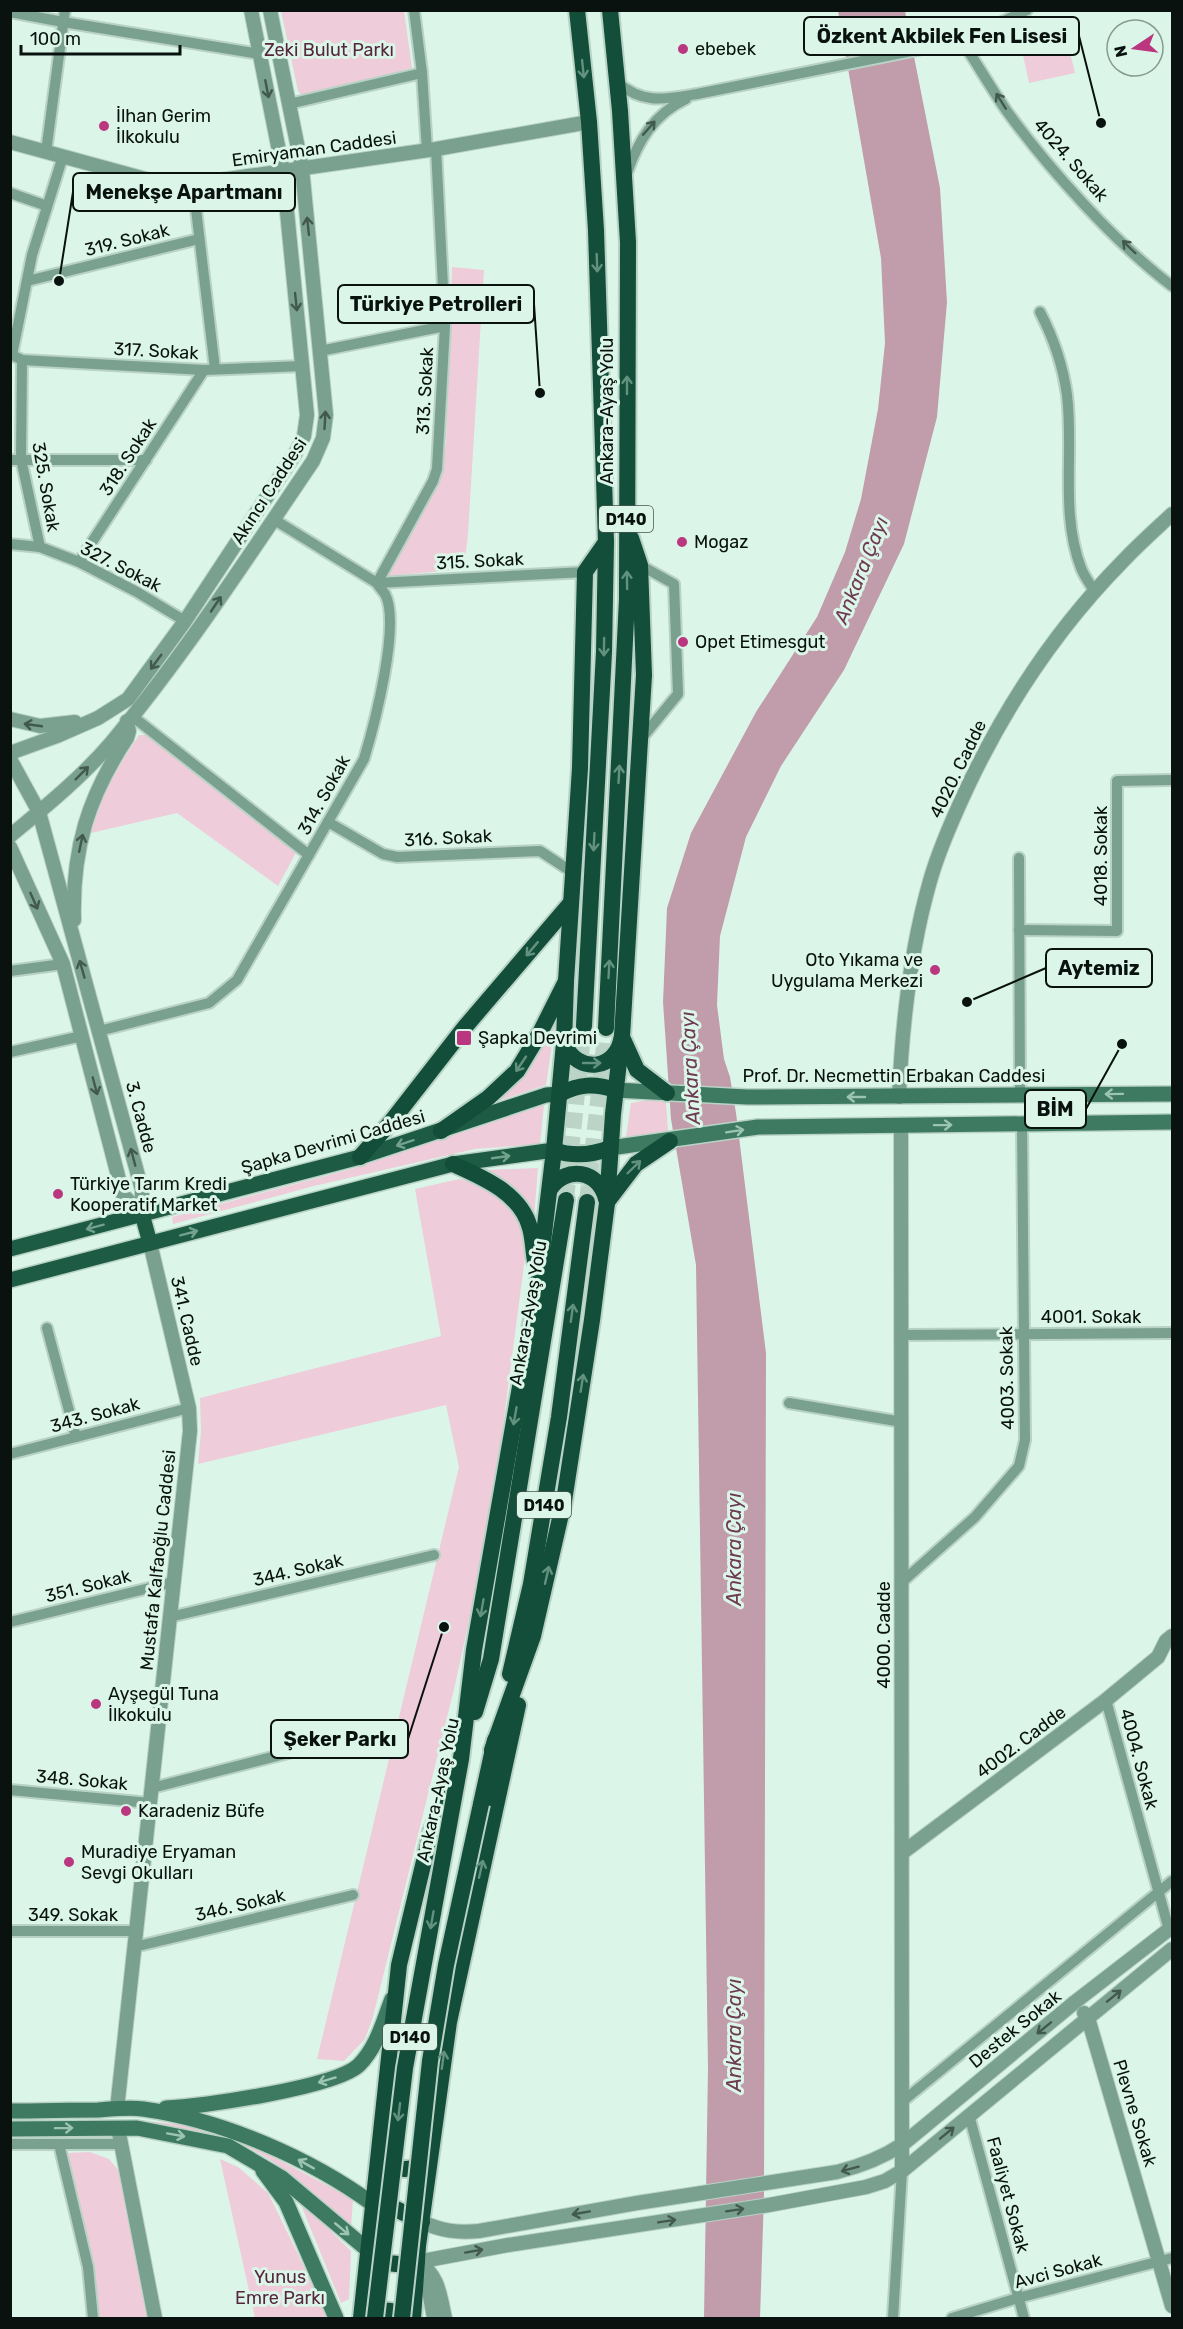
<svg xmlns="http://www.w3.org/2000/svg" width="1183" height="2329" font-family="Rubik,sans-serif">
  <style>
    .green { fill: #efccda }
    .water { fill: #c19dac }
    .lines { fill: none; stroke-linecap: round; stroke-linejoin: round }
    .trunk-tunnel { stroke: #bcd4c8; stroke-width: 16; stroke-dasharray: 16 8; stroke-linecap: butt }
    .minor-casing { stroke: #b9d2c6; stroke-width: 14 }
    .tertiary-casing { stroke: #b9d2c6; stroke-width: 16 }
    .secondary-casing { stroke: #b9d2c6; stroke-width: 18 }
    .primary-casing { stroke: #b9d2c6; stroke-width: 18 }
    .trunk-casing { stroke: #b9d2c6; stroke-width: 20 }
    .minor { stroke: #7aa08f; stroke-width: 10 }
    .tertiary { stroke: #7aa08f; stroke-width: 14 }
    .secondary { stroke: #3e7961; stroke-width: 15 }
    .primary { stroke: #1d5b44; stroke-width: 15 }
    .trunk { stroke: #124e39; stroke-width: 16 }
    .trunk-bridge-casing { stroke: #b9d2c6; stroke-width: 20; stroke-linecap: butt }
    .trunk-bridge { stroke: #124e39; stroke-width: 16 }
    .oneway { stroke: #62917f }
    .oneway2 { stroke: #42594e }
    .oneway3 { stroke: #9cc4b3 }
    .oneway4 { stroke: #72a18e }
    .poi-dot { fill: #ba377f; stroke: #dbf6e9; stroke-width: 2 }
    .labels { text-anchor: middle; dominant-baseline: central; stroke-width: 6; stroke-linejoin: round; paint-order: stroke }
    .shield { fill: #dbf6e9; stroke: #485650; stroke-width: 1.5 }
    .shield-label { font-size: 16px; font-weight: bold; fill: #09120e }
    .poi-label { font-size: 18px; fill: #09120e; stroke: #dbf6e9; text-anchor: start }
    .park-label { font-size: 18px; fill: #56263d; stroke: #dbf6e9 }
    .street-label { font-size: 18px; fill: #09120e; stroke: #dbf6e9 }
    .water-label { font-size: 20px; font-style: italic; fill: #6e3b53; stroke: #dbf6e9 }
    .leader { fill: none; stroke: #09120e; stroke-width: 2 }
    .callout-dot { fill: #09120e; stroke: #dbf6e9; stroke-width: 2 }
    .callout { fill: #dbf6e9; stroke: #09120e; stroke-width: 2 }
    .callout-label { font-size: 20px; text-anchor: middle; font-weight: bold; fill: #09120e }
  </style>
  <rect width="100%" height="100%" fill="#dbf6e9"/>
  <g class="green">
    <polygon points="281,11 404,11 412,68 304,97 298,91"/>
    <polygon points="1068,44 1075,73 1029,83 1023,55"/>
    <polygon points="452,267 484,270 468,534 464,569 388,576 398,552 438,486 446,443"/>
    <polygon points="139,735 146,735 297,851 278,886 177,813 91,833 104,789"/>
    <polygon points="555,1024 546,1085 498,1101 529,1067"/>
    <polygon points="649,1100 666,1102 668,1132 626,1137 631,1103"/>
    <polygon points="544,1105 540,1144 475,1149 314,1186 173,1224 172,1217 355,1168"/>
    <polygon points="538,1168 534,1218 485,1170"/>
    <polygon points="459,1179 483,1185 513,1213 521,1228 525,1257 500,1449 480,1570 455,1685 373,2017 365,2039 344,2061 317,2059 459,1467 446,1405 198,1464 201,1431 200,1398 441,1336 415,1189"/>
    <path d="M134,2120L188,2125L247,2143L353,2199L351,2229C308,2187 271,2150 211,2134C186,2127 159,2127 133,2124Z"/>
    <polygon points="90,2152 109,2159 123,2176 150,2318 99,2318 94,2274 66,2153"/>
    <polygon points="220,2159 238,2167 268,2193 297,2252 327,2318 255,2318"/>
    <polygon points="299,2200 351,2251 349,2299 341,2303"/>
  </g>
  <polygon class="water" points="838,11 905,11 940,188 947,302 937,417 904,544 844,670 781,766 746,837 720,936 717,1005 724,1059 730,1077 736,1113 766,1353 764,2195 760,2318 704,2318 708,2068 696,1265 671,1119 663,1002 667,908 691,833 756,712 817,617 845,552 861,499 878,409 885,343 881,258"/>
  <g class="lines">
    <g class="trunk-tunnel">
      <polyline points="566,1200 584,1026"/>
      <polyline points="587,1202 606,1028"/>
    </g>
    <defs>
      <g id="minor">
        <polyline points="414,10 422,73 427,151"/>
        <polyline points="10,12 63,22 260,54"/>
        <path d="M962,41C977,64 991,88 1006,110C1048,168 1115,243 1172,286"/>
        <path d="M617,82C643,105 666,99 697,94L962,41L1027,10"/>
        <polyline points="289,104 422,73"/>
        <polyline points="46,152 65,10"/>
        <path d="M627,173C638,141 654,114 686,99"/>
        <polyline points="193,184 215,369"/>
        <polyline points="10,193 47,206"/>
        <polyline points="27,281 199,239"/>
        <path d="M1040,312C1053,337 1063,366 1067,395C1074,452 1060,513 1081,568C1084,576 1090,584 1095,592"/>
        <polyline points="320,351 445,326"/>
        <polyline points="10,354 22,360 204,370 302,366"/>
        <polyline points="12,355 32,255 63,156"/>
        <polyline points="22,360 21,459 40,547"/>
        <polyline points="10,460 146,460"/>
        <polyline points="10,544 40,547 79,562 137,592 185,621"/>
        <polyline points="79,562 204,370"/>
        <polyline points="640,565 674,584 678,694 641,739"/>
        <polyline points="377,583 433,481 437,469 445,326 436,149"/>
        <polyline points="377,583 585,572"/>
        <polyline points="132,716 309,855"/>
        <polyline points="328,822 383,854 397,857 540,851 572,872"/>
        <polyline points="1019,858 1020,1095"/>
        <polyline points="1019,930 1117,931 1117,781 1172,780"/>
        <polyline points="10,971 63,964"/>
        <path d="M99,1031L209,1003L237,980L364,759C374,726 401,624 385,594C383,591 379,587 377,583L273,519"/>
        <polyline points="10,1052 82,1036"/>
        <polyline points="47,1328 76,1437"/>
        <polyline points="902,1335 1172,1333"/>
        <polyline points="789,1403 902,1422"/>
        <polyline points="10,1454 189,1408"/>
        <polyline points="902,1582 975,1517 1019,1466 1025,1440 1022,1124"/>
        <polyline points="170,1617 434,1555"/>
        <polyline points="10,1622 174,1582"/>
        <polyline points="1106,1700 1169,1930"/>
        <polyline points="152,1788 393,1726"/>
        <polyline points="10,1790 150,1803"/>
        <polyline points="10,1931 136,1931"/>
        <polyline points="134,1947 353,1895"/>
        <polyline points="903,2101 1172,1881"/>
        <polyline points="969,2115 1024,2318"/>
        <polyline points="10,2144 121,2144"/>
        <polyline points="59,2144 88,2267 93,2318"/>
        <polyline points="893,2318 902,2171"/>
        <polyline points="952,2318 1018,2298 1172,2258"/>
      </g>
      <g id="tertiary">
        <polyline points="10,142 160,183 193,184 436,149 589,122"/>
        <polyline points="10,719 40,726 75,722"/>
        <polyline points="10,753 57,736 98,718 128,699 185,621 295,454 304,436 307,415 283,171 251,10"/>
        <polyline points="10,759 39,812 142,1190 142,1214"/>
        <path d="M10,836C45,807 81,778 111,743C185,654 248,557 313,461L323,438L326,415L302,168L270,10"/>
        <polyline points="10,847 63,964 123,1195 142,1214"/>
        <path d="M74,920C72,849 88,797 127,738L129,731L127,721"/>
        <path d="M899,1097C902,1025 910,951 930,881C939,849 953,818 967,788C1006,705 1058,627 1123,561C1139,544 1156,529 1172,514"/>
        <polyline points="901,1126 902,2171"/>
        <polyline points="902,1853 1106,1700 1158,1657 1166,1641 1172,1636"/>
        <polyline points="1084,2013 1088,2018 1172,2306"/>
        <polyline points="117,2109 190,1431 189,1408 150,1243"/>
        <polyline points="118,2128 155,2318"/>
        <path d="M422,2222C442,2231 457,2233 479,2231L637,2203L837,2172C861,2166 882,2158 903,2144L1075,2002L1172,1927"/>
        <polyline points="417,2262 508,2245 769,2205 866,2187 885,2181 902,2171 1172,1949"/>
        <path d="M417,2262C439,2274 440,2296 445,2318"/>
        <polyline points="418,2264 429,2291 434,2318"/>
      </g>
      <g id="secondary">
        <polyline points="615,1090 747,1097 1172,1094"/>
        <polyline points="610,1148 758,1127 1172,1122"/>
        <path d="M166,2108C201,2107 337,2087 359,2065C377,2047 383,2022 392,1999"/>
        <path d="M10,2111C40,2111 69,2110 98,2110C113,2109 129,2107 143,2109C222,2120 310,2158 374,2205"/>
        <polyline points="10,2129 137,2128 228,2146 282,2178 369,2251"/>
        <polyline points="263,2171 286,2202 336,2318"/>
      </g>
      <g id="primary">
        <polyline points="142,1214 150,1243"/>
        <polyline points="10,1249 360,1157 546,1095 560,1094"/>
        <polyline points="10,1280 453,1164 554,1150"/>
      </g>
      <g id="trunk">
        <polyline points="577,10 589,122 596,230 606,542 604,652 584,1026"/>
        <path d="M566,981L564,1043C577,1075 617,1071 622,1036L644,675L640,565L631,538"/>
        <polyline points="606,1028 627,599 628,242 620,111 610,10"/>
        <polyline points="622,1037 637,1070 667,1093"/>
        <path d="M560,1094C579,1084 595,1083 615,1090"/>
        <polyline points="441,1131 488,1098 517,1071 540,1033 566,981 580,768 585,572 606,542"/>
        <path d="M554,1150C573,1157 592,1155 610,1148"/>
        <polyline points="360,1157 391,1122 465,1027 570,904"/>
        <path d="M453,1164C482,1177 521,1193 530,1228C533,1238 533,1250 535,1261"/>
        <path d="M550,1189C566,1165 599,1170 606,1199"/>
        <polyline points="607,1202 636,1164 670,1141"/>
        <polyline points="510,1674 531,1584 559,1417 587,1202"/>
        <polyline points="475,1712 491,1659 566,1200"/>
        <polyline points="492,1750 533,1636 564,1501 592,1320 607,1203 613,1114 622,1036"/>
        <polyline points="481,1804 495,1740"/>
        <path d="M382,2158C395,2172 414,2173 427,2159"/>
        <polyline points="375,2205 396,2209 422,2222"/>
        <path d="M370,2253C384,2265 399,2266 417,2262"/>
        <polyline points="361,2318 399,1965 431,1832 461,1759 474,1650 538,1284 554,1150 564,1043"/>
        <path d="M368,2318C381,2307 393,2309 406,2318"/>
        <polyline points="413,2318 418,2246 449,2022 518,1705"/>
      </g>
    </defs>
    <use href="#minor" class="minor-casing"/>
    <use href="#tertiary" class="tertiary-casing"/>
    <use href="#secondary" class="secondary-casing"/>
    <use href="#primary" class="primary-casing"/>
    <use href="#trunk" class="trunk-casing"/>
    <use href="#minor" class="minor"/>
    <use href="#tertiary" class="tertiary"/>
    <use href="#secondary" class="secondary"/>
    <use href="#primary" class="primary"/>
    <use href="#trunk" class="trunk"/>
    <defs>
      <g id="trunk-bridge">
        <polyline points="375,2318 405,2068 461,1759"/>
        <polyline points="402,2318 430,2061 446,1965 481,1804"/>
      </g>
    </defs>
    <use href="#trunk-bridge" class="trunk-bridge-casing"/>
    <use href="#trunk-bridge" class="trunk-bridge"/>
  </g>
  <defs><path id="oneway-shaft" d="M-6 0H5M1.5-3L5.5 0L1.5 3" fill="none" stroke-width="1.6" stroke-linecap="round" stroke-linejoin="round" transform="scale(1.5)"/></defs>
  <g class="oneway">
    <use href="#oneway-shaft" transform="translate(583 69) rotate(84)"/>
    <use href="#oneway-shaft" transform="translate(597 263) rotate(88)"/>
    <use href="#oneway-shaft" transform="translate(627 385) rotate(-90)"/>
    <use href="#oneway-shaft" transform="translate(627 580) rotate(-91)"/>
    <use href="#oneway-shaft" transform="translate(604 647) rotate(91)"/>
    <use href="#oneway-shaft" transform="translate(619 774) rotate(-87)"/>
    <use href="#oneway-shaft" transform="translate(594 842) rotate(93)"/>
    <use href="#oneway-shaft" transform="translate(532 949) rotate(130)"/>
    <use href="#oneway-shaft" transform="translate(609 969) rotate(-87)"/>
    <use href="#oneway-shaft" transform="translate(592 1063)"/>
    <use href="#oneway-shaft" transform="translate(521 1064) rotate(124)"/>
    <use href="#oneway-shaft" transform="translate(634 1167) rotate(-44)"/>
    <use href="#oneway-shaft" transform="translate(572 1313) rotate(-82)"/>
    <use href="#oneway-shaft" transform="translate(582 1383) rotate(-81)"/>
    <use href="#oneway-shaft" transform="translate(515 1416) rotate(100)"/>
    <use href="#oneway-shaft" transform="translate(547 1575) rotate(-77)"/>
    <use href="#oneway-shaft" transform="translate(482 1608) rotate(100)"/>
    <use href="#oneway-shaft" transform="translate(481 1869) rotate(-77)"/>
    <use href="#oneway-shaft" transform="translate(432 1920) rotate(100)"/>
    <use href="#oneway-shaft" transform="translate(443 2060) rotate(-82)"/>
    <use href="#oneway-shaft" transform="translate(399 2112) rotate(97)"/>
  </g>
  <g class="oneway2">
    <use href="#oneway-shaft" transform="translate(267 89) rotate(79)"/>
    <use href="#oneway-shaft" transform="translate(1001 101) rotate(-122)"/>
    <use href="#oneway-shaft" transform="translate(649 128) rotate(-49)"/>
    <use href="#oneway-shaft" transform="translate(308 226) rotate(-96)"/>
    <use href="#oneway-shaft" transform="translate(1129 247) rotate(-136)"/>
    <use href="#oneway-shaft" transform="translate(296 302) rotate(84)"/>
    <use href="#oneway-shaft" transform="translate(325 420) rotate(-87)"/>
    <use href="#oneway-shaft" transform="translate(216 604) rotate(-56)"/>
    <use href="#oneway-shaft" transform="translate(156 662) rotate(126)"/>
    <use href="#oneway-shaft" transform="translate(33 725) rotate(-172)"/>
    <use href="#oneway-shaft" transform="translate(82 773) rotate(-45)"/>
    <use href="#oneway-shaft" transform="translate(81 843) rotate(-78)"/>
    <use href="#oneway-shaft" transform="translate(34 901) rotate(66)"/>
    <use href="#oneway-shaft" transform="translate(82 969) rotate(-106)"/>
    <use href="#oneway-shaft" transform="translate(95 1086) rotate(75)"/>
    <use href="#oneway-shaft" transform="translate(133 1157) rotate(-105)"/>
    <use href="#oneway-shaft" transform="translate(1114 1996) rotate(-39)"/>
    <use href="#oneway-shaft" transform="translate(1044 2028) rotate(141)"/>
    <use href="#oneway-shaft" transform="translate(947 2133) rotate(-39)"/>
    <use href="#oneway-shaft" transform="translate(850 2169) rotate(165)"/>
    <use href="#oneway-shaft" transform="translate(735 2210) rotate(-9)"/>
    <use href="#oneway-shaft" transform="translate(581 2213) rotate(170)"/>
    <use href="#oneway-shaft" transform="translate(667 2221) rotate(-9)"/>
    <use href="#oneway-shaft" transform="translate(474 2251) rotate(-10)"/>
  </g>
  <g class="oneway3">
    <use href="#oneway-shaft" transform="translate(1114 1094) rotate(179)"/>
    <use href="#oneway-shaft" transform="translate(856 1097) rotate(-180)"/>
    <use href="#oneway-shaft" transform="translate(943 1125) rotate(-1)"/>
    <use href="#oneway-shaft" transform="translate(735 1131) rotate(-9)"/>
    <use href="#oneway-shaft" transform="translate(327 2080) rotate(163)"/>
    <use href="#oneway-shaft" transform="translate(64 2128) rotate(-1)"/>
    <use href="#oneway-shaft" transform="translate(176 2135) rotate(10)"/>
    <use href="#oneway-shaft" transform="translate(306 2164) rotate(-151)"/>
    <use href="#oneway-shaft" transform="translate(342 2229) rotate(40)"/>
  </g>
  <g class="oneway4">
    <use href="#oneway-shaft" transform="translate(405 1143) rotate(162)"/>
    <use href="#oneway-shaft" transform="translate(501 1157) rotate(-8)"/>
    <use href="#oneway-shaft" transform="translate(95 1227) rotate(165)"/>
    <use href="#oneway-shaft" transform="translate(189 1233) rotate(-15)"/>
  </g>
  <g class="poi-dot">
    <circle cx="683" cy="49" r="6"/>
    <circle cx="104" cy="126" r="6"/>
    <circle cx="682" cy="542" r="6"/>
    <circle cx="683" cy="642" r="6"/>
    <circle cx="935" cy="970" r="6"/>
    <rect x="456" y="1030" width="16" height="16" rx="3"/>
    <circle cx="58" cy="1194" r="6"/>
    <circle cx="96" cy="1704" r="6"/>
    <circle cx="126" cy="1811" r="6"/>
    <circle cx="69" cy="1862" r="6"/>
  </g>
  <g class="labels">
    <g class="shield">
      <rect x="599" y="506" width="54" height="26" rx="4.5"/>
      <rect x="517" y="1492" width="54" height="26" rx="4.5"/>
      <rect x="383" y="2024" width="54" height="26" rx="4.5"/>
    </g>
    <g class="shield-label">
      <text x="626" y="519">D140</text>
      <text x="544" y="1505">D140</text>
      <text x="410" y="2037">D140</text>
    </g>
    <g class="poi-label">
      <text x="695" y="49">ebebek</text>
      <text x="116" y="116">İlhan Gerim<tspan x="116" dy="21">İlkokulu</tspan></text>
      <text x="694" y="542">Mogaz</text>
      <text x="695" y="642">Opet Etimesgut</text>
      <text x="923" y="960" text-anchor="end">Oto Yıkama ve<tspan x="923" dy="21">Uygulama Merkezi</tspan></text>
      <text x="478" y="1038">Şapka Devrimi</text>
      <text x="70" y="1184">Türkiye Tarım Kredi<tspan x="70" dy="21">Kooperatif Market</tspan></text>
      <text x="108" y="1694">Ayşegül Tuna<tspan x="108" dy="21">İlkokulu</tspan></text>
      <text x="138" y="1811">Karadeniz Büfe</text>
      <text x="81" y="1852">Muradiye Eryaman<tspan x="81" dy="21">Sevgi Okulları</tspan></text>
    </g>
    <g class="park-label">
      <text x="329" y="50">Zeki Bulut Parkı</text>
      <text x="280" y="2277">Yunus<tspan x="280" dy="21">Emre Parkı</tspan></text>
    </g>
    <g class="street-label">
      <text transform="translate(314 149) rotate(-8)">Emiryaman Caddesi</text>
      <text transform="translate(1071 160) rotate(49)">4024. Sokak</text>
      <text transform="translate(127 240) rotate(-14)">319. Sokak</text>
      <text transform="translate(156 351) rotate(3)">317. Sokak</text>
      <text transform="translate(425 391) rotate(-87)">313. Sokak</text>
      <text transform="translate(607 411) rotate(-90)">Ankara-Ayaş Yolu</text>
      <text transform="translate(128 457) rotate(-57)">318. Sokak</text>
      <text transform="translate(46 487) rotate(80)">325. Sokak</text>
      <text transform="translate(269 491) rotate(-57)">Akıncı Caddesi</text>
      <text transform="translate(480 561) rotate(-3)">315. Sokak</text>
      <text transform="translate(121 567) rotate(27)">327. Sokak</text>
      <text transform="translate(958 769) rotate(-64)">4020. Cadde</text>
      <text transform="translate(324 795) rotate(-61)">314. Sokak</text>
      <text transform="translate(448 838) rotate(-3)">316. Sokak</text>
      <text transform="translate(1101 856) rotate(-90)">4018. Sokak</text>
      <text x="894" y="1076">Prof. Dr. Necmettin Erbakan Caddesi</text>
      <text transform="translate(141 1117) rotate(75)">3. Cadde</text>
      <text transform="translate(333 1142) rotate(-16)">Şapka Devrimi Caddesi</text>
      <text transform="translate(528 1313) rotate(-80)">Ankara-Ayaş Yolu</text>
      <text x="1091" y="1317">4001. Sokak</text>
      <text transform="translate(187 1321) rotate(77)">341. Cadde</text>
      <text transform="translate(1007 1378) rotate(-91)">4003. Sokak</text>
      <text transform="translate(95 1415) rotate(-15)">343. Sokak</text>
      <text transform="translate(158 1560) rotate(-84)">Mustafa Kalfaoğlu Caddesi</text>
      <text transform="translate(298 1570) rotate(-13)">344. Sokak</text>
      <text transform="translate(88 1586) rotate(-14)">351. Sokak</text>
      <text transform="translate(884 1635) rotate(-90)">4000. Cadde</text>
      <text transform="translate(1021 1742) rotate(-37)">4002. Cadde</text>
      <text transform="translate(1139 1759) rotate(75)">4004. Sokak</text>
      <text transform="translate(82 1780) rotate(5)">348. Sokak</text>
      <text transform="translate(438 1790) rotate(-78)">Ankara-Ayaş Yolu</text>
      <text transform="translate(240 1905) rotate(-13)">346. Sokak</text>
      <text x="73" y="1915">349. Sokak</text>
      <text transform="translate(1015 2029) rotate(-39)">Destek Sokak</text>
      <text transform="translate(1135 2113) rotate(73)">Plevne Sokak</text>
      <text transform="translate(1008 2195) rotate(75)">Faaliyet Sokak</text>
      <text transform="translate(1058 2271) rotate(-15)">Avci Sokak</text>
    </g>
    <g class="water-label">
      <text transform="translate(861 570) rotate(-68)">Ankara Çayı</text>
      <text transform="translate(690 1068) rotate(-93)">Ankara Çayı</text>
      <text transform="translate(734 1549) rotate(-90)">Ankara Çayı</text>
      <text transform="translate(734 2035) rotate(-90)">Ankara Çayı</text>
    </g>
  </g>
  <path class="leader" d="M1101 123L1079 36M59 281L73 192M540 393L534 304M967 1002L1046 968M1122 1044L1086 1109M444 1627L408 1739"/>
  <g class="callout-dot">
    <circle cx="1101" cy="123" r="6"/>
    <circle cx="59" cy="281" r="6"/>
    <circle cx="540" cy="393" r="6"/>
    <circle cx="967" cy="1002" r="6"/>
    <circle cx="1122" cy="1044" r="6"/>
    <circle cx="444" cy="1627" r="6"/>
  </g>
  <g class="callout">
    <rect x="804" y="17" width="275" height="38" rx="6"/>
    <rect x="73" y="173" width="222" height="38" rx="6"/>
    <rect x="338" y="285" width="196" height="38" rx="6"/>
    <rect x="1046" y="949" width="106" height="38" rx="6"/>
    <rect x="1025" y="1090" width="61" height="38" rx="6"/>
    <rect x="271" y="1720" width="137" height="38" rx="6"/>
  </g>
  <g class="callout-label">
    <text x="942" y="43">Özkent Akbilek Fen Lisesi</text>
    <text x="184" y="199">Menekşe Apartmanı</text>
    <text x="436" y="311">Türkiye Petrolleri</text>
    <text x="1099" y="975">Aytemiz</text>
    <text x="1055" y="1116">BİM</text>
    <text x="340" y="1746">Şeker Parkı</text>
  </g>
  <rect width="1183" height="2329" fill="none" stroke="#09120e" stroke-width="24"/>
  <g transform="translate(1135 48) rotate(257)"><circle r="28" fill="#dbf6e9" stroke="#879b91" stroke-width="1.5"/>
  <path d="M0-4.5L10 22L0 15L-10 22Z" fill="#ba377f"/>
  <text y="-9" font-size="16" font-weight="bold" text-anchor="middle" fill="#09120e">N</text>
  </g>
  <path d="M21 45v9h159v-9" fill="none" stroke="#09120e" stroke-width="3"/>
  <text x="30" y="45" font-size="18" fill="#09120e" stroke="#dbf6e9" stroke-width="4.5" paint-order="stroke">100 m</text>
</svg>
